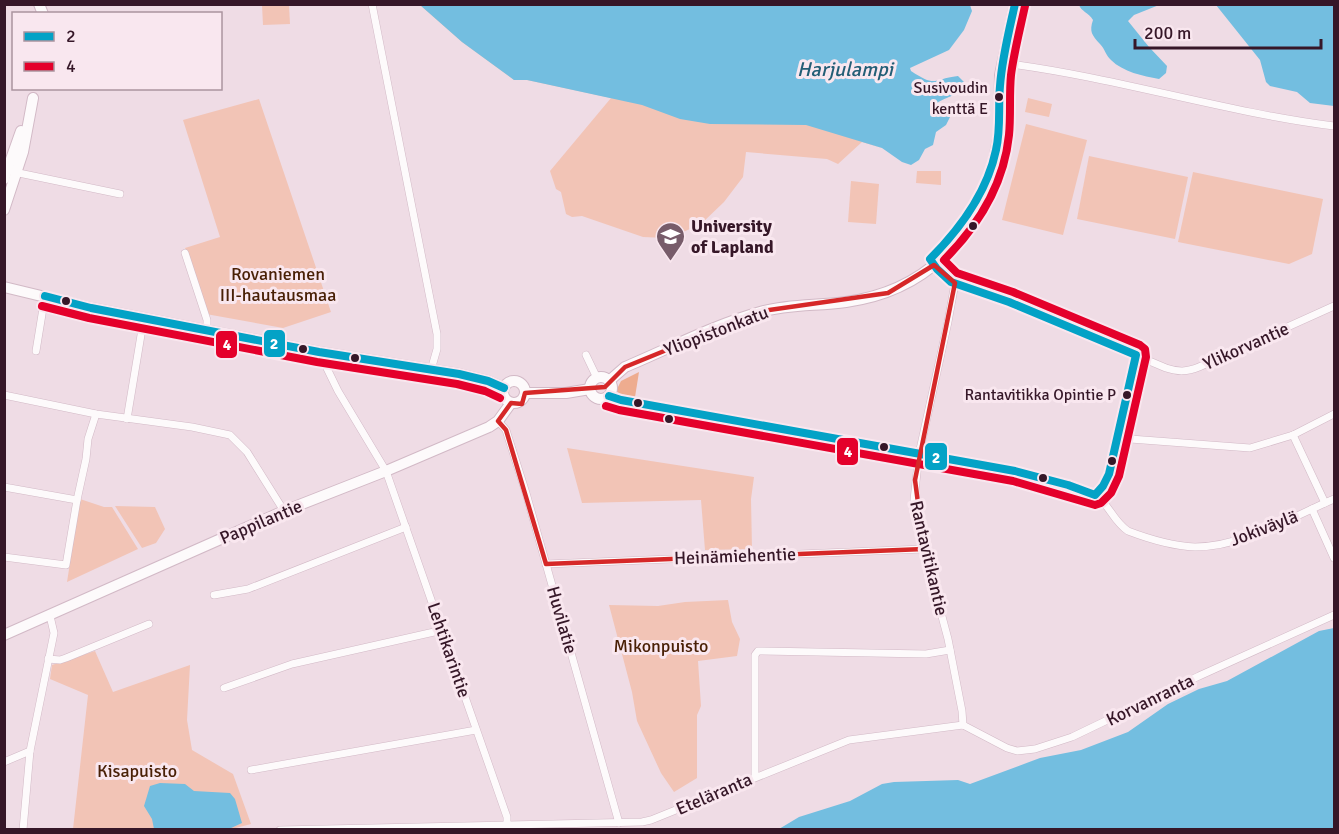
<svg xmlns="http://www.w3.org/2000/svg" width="1339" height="834" font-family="Signika,sans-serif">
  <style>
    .green { fill: #f2c4b6 }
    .forest { fill: #eeac8f }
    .water { fill: #73bee0 }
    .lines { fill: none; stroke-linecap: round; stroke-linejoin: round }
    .street-casing { stroke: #d2b9c6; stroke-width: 8 }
    .secondary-casing { stroke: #d2b9c6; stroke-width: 12 }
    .street { stroke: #fdfafb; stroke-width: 7 }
    .secondary { stroke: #fdfafb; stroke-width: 10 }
    .bus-1-casing { stroke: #f9e7ef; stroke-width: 12 }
    .bus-2-casing { stroke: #f9e7ef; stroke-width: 12 }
    .bus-1 { stroke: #03a2c6; stroke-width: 8 }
    .bus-2 { stroke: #e4002b; stroke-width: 8 }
    .marked { fill: none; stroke: #d62828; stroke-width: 4.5; stroke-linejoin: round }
    .bus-dot { fill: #361728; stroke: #f9e7ef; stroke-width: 2 }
    .labels { text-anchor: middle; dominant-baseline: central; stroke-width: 6; stroke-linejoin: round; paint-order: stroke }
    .bus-label { font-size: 16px; fill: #361728; stroke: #f9e7ef; text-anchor: end }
    .poi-label { font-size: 18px; font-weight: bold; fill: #361728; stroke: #f9e7ef; text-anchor: start }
    .park-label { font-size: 18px; fill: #492006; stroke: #f9e7ef }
    .street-label { font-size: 18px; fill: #361728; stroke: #f9e7ef }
    .water-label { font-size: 20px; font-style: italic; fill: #235e76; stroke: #f9e7ef }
    .line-badge { stroke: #f9e7ef; stroke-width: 2 }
    .badge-label { font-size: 16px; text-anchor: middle; font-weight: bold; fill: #fff }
  </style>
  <rect width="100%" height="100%" fill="#efdce5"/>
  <g class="green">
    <polygon points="262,5 289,5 290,24 263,25"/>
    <polygon points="420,5 521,25 882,148 862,142 838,164 827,159 746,152 743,177 724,202 701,224 681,233 666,238 643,237 582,216 572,217 566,214 561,192 556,189 550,171 611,98 527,80 514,80 462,42"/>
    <polygon points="1028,98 1052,104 1049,117 1025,112"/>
    <polygon points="259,99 331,312 283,328 206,314 185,248 220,237 183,120"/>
    <polygon points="1026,124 1087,140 1063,235 1002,220"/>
    <polygon points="1089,156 1188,177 1175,239 1077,219"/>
    <polygon points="917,171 941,171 941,185 916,183"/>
    <polygon points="1193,172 1323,199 1312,254 1289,264 1178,242"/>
    <polygon points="851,181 879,184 876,224 848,222"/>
    <polygon points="567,448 754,477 751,499 752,549 705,550 701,500 582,503"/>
    <polygon points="80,499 104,507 112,507 138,549 67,582"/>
    <polygon points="115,506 155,507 165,529 156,543 142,548"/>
    <polygon points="728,600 732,622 740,639 737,656 698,661 701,706 697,715 697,778 674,792 661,773 637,721 632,692 609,605 658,606 685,602"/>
    <polygon points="95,651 113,692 190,665 187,720 192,750 233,774 251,824 228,830 73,829 88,695 50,679 52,665"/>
  </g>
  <polygon class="forest" points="639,372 635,397 620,394 616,391 621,381"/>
  <g class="water">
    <path d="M970,5L972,11L964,30L949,50L910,68L911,71C937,88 932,79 958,76L965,83C960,96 947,96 937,103L950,110L952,113L946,125L936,132L933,145L925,149L919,160L911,165L902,162L882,148L806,125L710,124L680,119L642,105L527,80H514L462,42L420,5Z"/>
    <path d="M1079,5H1159L1134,15L1128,21L1149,47L1167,66L1166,73L1159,79C1143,76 1123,72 1111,60C1106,56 1105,49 1100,44C1092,35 1089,32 1093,20C1089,13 1081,11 1079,5Z"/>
    <polygon points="1216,5 1334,5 1334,106 1310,103 1297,92 1270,86 1266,82 1260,60"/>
    <polygon points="1334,628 1334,829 779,829 799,817 850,801 882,784 894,782 958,780 970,784 1040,758 1081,750 1128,732 1168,704 1199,689 1227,681 1319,631"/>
    <polygon points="160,783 185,784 194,791 230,793 235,799 242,823 229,829 154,829 152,819 144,806 150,786"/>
  </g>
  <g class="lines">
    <defs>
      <g id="street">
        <polyline points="372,4 437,334 437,349 431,370"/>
        <path d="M1003,63C1115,77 1223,112 1334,126"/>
        <polyline points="14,172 120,194"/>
        <polyline points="185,253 207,320 207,330"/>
        <path d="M930,259L937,269L951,282L1009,302L1166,368C1178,372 1187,372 1199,367L1334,306"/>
        <polyline points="955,283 948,322 919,454 914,500 920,534 948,639 962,711 963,725"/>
        <polyline points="36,351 45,296"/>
        <polyline points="319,352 338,391 386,471 507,817 507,830"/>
        <polyline points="586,355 597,378"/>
        <polyline points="4,395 96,414 192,427 230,435 247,452 284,511"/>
        <path d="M609,396L621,400L1015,471C1037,477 1080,484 1097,496C1109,505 1114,522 1128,531C1149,539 1172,546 1195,547C1242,547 1292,517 1334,499"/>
        <polyline points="127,419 144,317"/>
        <polyline points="498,421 506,430 526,493 619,823"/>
        <polyline points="1293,435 1325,503"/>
        <polyline points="1117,438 1250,448 1293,435 1334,414"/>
        <polyline points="4,487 77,500"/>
        <polyline points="1095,495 1103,486 1109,474 1136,355"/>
        <polyline points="1312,509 1334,558"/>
        <polyline points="4,557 66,565 77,500 86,459 88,439 96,414"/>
        <polyline points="546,564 924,549"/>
        <polyline points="214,595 248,589 406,527"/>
        <polyline points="48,659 60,660 66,658 149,624"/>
        <polyline points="224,688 292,664 443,630"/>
        <polyline points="963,725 1007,748 1017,751 1035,749 1072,737 1199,676 1334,615"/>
        <polyline points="4,762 30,751"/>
        <polyline points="251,770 476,730"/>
        <polyline points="755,777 755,655 758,651 926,654 950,650"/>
        <polyline points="23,830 30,751 54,633 50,616"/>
        <polyline points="280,830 642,822 651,820 698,801 849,740 963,725"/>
      </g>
      <g id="secondary">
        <polyline points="39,4 43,14"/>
        <polyline points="4,179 21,131"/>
        <polyline points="4,210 23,152 33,98"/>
        <polyline points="4,287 91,308 319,352 459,374 488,381 504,388"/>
        <circle cx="601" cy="388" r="11"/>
        <path d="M609,381L625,367C668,349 716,324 760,312C788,304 817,306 846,302C925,291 973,241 995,167L994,160L999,134L1000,75L1015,4"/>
        <circle cx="514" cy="392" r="11"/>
        <polyline points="525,393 566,393 590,389"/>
        <polyline points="4,635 284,511 386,471 489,427 498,421 511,403"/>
      </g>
    </defs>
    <use href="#street" class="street-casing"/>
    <use href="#secondary" class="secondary-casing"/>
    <use href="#street" class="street"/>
    <use href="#secondary" class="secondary"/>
    <defs>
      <g id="bus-1">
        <polyline points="45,296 91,308 319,352 459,374 488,381 504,388"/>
        <path d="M609,396L621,400L1015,471L1068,485L1095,495L1103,486L1109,474L1136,355L1009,302L951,282L937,269L930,259C960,229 987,193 996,150C1001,129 998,108 1000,86C1002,58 1009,31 1015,4"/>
      </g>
      <g id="bus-2">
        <polyline points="42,306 89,318 317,362 457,384 485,391 500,398"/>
        <path d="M606,406L619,410L1013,481L1095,505L1101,503L1111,493L1119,476L1146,357L1145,349L1140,345L1013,292L957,273L944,260C978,226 1004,184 1009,135C1011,115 1009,95 1011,75C1014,52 1020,29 1025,6"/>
      </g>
    </defs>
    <use href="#bus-1" class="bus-1-casing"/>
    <use href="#bus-2" class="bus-2-casing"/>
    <use href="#bus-1" class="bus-1"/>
    <use href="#bus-2" class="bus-2"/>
  </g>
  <path class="marked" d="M934,265L955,283L915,480L924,549L546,564L506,430L498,421L511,403L522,404L525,393L605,387L625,367L762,311L888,293Z"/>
  <defs>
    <symbol id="university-pin" viewBox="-11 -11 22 30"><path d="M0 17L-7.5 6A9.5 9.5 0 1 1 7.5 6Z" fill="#775c6a" stroke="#f9e7ef"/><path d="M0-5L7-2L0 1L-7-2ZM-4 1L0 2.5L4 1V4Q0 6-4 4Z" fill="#fff"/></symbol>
  </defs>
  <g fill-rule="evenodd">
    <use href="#university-pin" x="654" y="220" width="33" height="45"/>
  </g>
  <g class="bus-dot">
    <circle cx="999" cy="97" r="5"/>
    <circle cx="973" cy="226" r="5"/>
    <circle cx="66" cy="301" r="5"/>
    <circle cx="303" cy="349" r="5"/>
    <circle cx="355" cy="358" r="5"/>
    <circle cx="1127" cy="395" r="5"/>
    <circle cx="638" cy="403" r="5"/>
    <circle cx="669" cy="419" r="5"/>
    <circle cx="884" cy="447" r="5"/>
    <circle cx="1112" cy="461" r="5"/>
    <circle cx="1043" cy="478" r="5"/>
  </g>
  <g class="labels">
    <g class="bus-label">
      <text x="988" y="88">Susivoudin<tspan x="988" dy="21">kenttä E</tspan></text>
      <text x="1116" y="395">Rantavitikka Opintie P</text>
    </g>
    <g class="poi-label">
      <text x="691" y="226">University<tspan x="691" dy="21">of Lapland</tspan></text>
    </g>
    <g class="park-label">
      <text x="278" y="274">Rovaniemen<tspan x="278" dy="21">III-hautausmaa</tspan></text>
      <text x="661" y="646">Mikonpuisto</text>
      <text x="137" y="771">Kisapuisto</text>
    </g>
    <g class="street-label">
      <text transform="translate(716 331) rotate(-21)">Yliopistonkatu</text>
      <text transform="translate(1246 346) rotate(-24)">Ylikorvantie</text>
      <text transform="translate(261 522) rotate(-23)">Pappilantie</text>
      <text transform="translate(1264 528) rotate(-21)">Jokiväylä</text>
      <text transform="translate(735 556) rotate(-2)">Heinämiehentie</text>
      <text transform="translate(929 558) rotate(77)">Rantavitikantie</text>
      <text transform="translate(562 620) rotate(74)">Huvilatie</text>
      <text transform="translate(449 650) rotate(71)">Lehtikarintie</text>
      <text transform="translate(1150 700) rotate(-26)">Korvanranta</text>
      <text transform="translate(714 794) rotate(-23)">Eteläranta</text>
    </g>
    <g class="water-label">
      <text x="845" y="69">Harjulampi</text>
    </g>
  </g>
  <g class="line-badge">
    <rect x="263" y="329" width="23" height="29" rx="6" fill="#03a2c6"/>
    <rect x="215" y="330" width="23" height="29" rx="6" fill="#e4002b"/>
    <rect x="836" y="437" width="23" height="29" rx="6" fill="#e4002b"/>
    <rect x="924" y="442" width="24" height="29" rx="6" fill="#03a2c6"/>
  </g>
  <g class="badge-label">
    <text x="274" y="349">2</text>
    <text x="227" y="350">4</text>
    <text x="848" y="457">4</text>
    <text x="936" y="463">2</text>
  </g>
  <rect width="1339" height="834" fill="none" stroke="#361728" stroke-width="12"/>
  <rect x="12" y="12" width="210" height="78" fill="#f9e7ef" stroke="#ab949f" stroke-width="1.5"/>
  <rect x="24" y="32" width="30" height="9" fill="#03a2c6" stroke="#ab949f" stroke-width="1.5"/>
  <text x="66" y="42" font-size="18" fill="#361728">2</text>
  <rect x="24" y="62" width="30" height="9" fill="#e4002b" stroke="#ab949f" stroke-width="1.5"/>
  <text x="66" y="72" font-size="18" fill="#361728">4</text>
  <path d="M1135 39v9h186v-9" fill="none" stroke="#361728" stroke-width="3"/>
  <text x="1144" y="39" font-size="18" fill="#361728" stroke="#f9e7ef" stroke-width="4.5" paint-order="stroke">200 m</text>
</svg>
